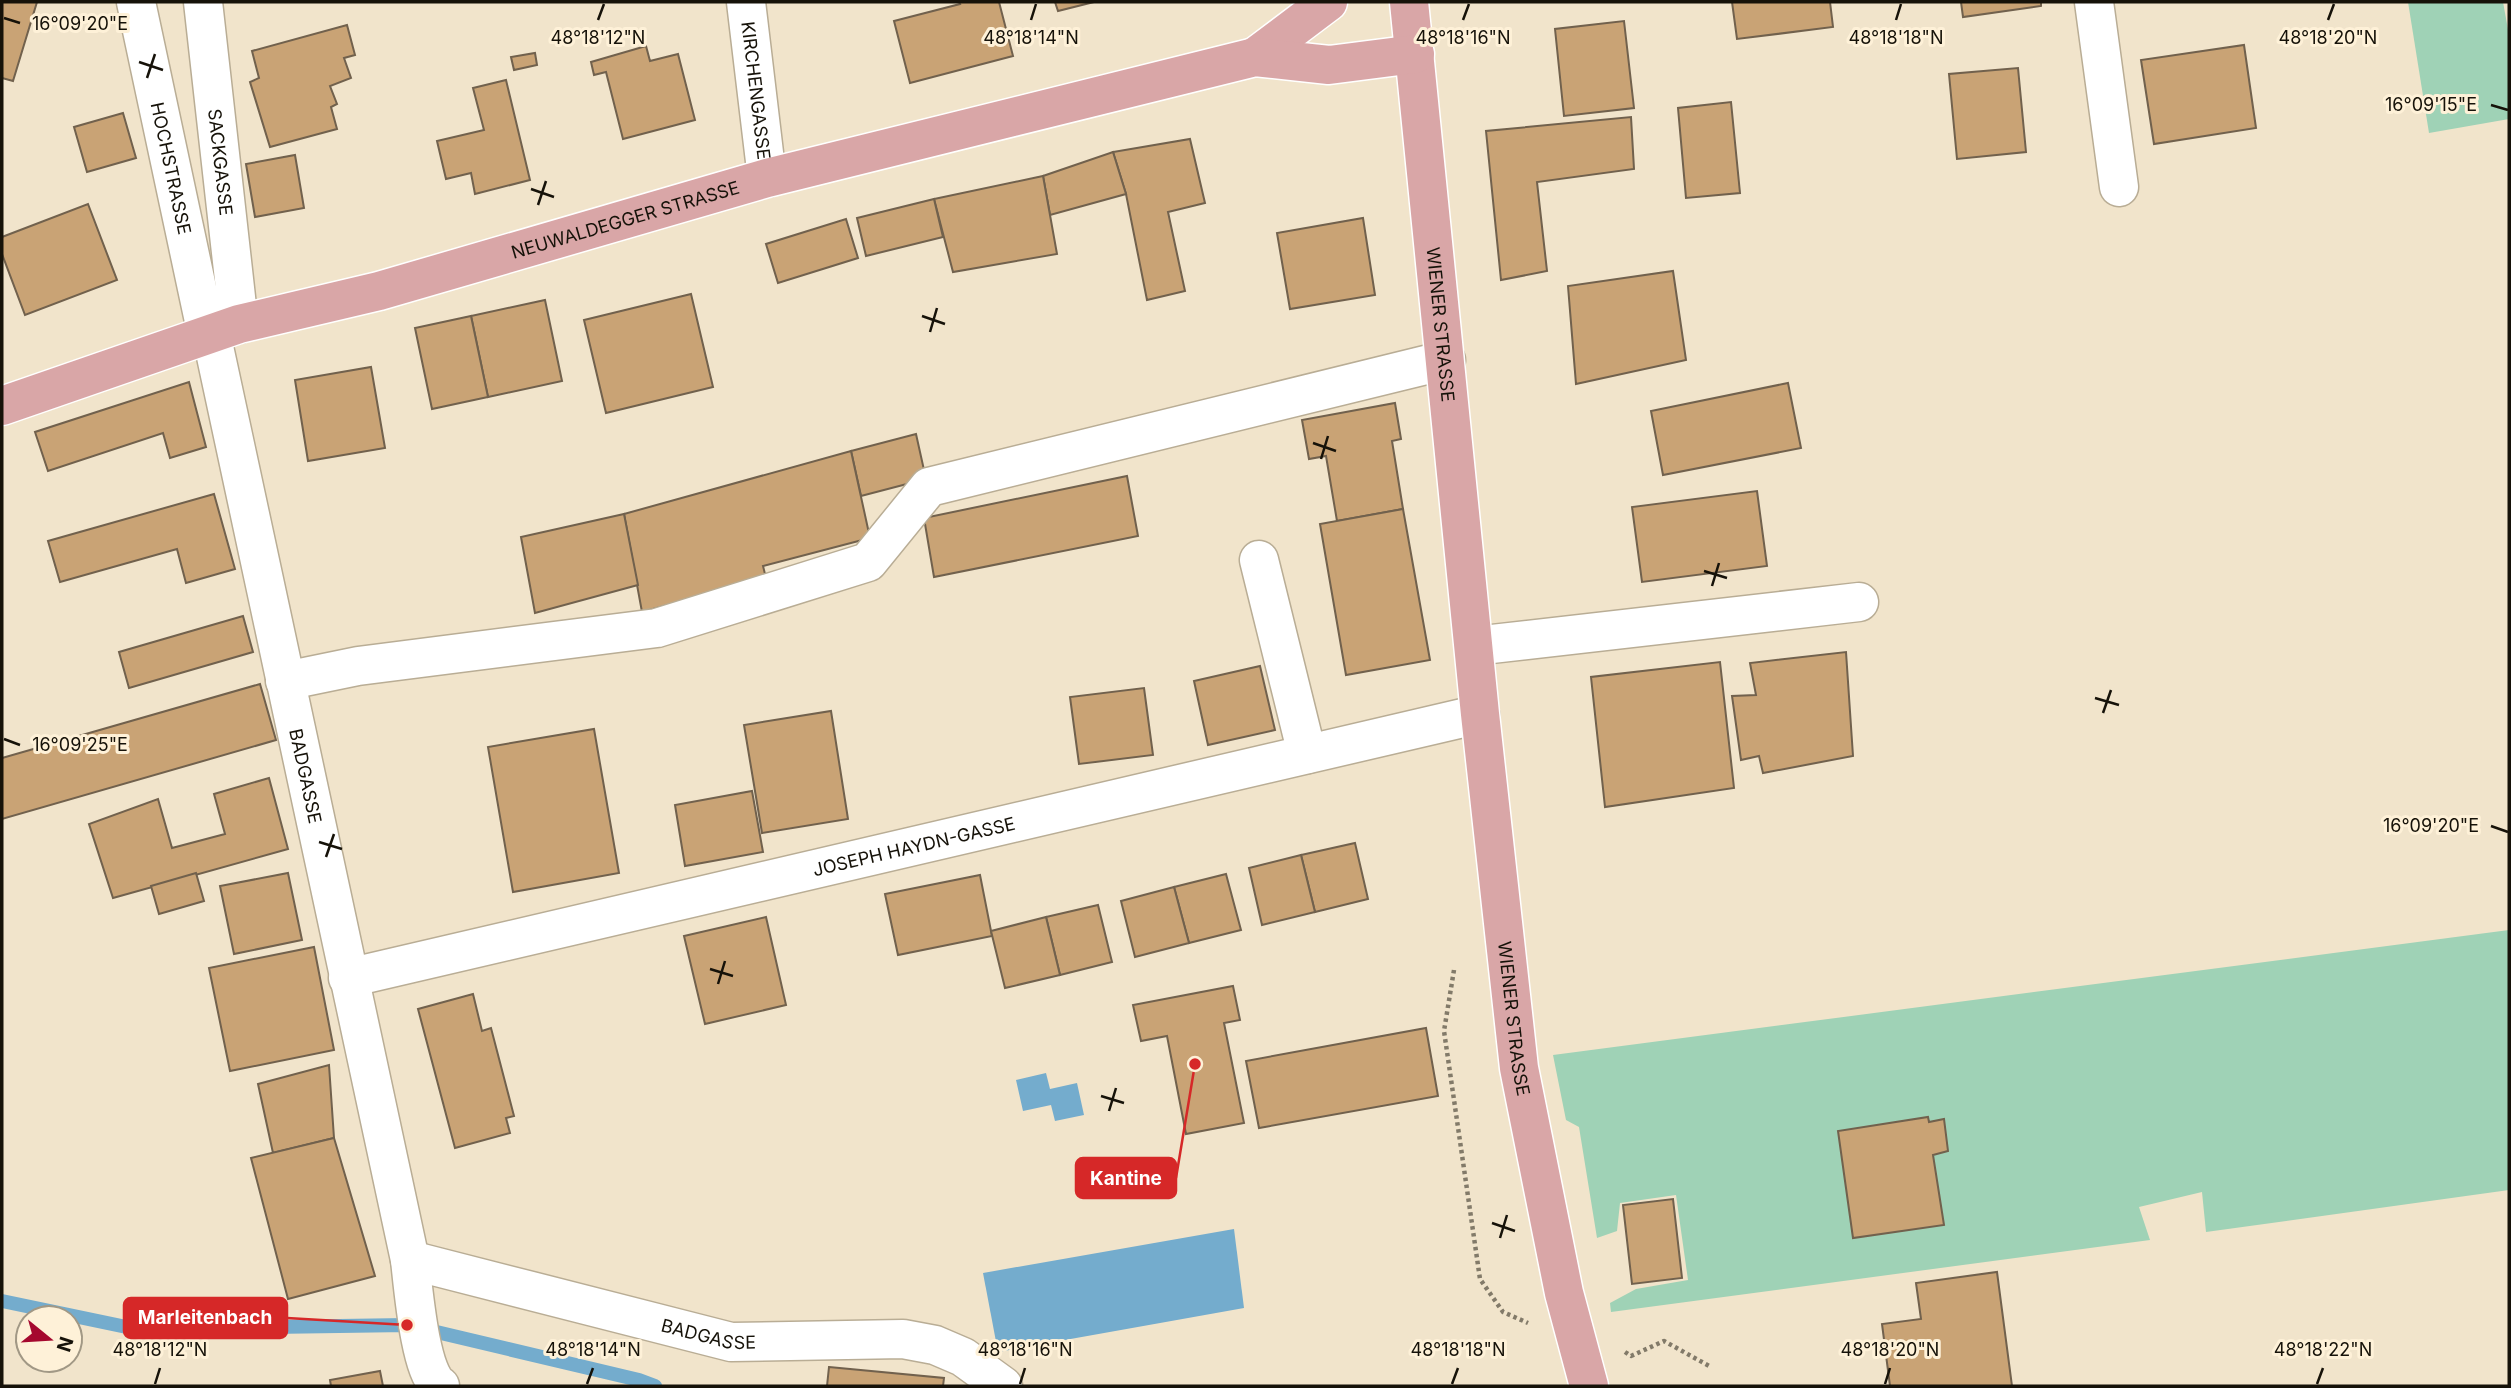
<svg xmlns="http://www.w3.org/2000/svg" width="2511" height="1388" font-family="Inter,sans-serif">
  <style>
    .green { fill: #9fd2b6 }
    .water { fill: #74accd }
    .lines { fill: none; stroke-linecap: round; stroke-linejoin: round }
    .stream { stroke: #74accd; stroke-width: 14 }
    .building { fill: #c9a375; stroke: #71614d; stroke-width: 2 }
    .minor-casing { stroke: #b9ad95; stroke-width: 41 }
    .major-casing { stroke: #fff; stroke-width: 41 }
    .path { stroke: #827a69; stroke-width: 4.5; stroke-dasharray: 3.5 3.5; stroke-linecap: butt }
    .minor { stroke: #fff; stroke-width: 38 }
    .major { stroke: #d9a6a7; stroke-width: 38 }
    .ticks { fill: none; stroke: #161209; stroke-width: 2.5 }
    .labels { text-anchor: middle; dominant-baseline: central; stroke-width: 6; stroke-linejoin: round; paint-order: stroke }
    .street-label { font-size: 18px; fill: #161209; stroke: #fef1d8 }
    .ticks-label { font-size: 18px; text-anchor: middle; fill: #161209; stroke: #fef1d8; stroke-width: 6; stroke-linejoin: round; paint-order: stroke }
    .leader { fill: none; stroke: #d62828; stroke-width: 2.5 }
    .callout-dot { fill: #d62828; stroke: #fef1d8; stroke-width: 2.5 }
    .callout { fill: #d62828; stroke: #d62828; stroke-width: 2.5 }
    .callout-label { font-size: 19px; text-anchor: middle; font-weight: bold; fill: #fff }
  </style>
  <rect width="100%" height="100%" fill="#f1e4cb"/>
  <g class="green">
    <polygon points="2408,2 2503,2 2509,35 2509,119 2429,133"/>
    <polygon points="2509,930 2509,1190 2206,1232 2202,1192 2139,1207 2150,1240 1611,1312 1610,1303 1636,1289 1688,1280 1676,1195 1620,1203 1617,1231 1597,1238 1579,1127 1566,1120 1553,1055"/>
  </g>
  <g class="water">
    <polygon points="1046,1073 1050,1089 1077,1083 1084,1115 1055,1121 1051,1105 1023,1111 1016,1080"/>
    <polygon points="1234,1229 1244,1308 998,1352 983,1273"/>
  </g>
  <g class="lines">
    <polyline class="stream" points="2,1301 136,1329 407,1325 639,1380 655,1386"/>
  </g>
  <g class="building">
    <polygon points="2,2 37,2 13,81 2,78"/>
    <polygon points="959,2 999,2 1013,56 910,83 894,21 960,4"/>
    <polygon points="1055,2 1094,2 1058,11"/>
    <polygon points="1732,2 1830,2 1833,27 1737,39"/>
    <polygon points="1961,2 2041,2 2041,6 1963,17"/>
    <polygon points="1624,21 1634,108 1564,116 1555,29"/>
    <polygon points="347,25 355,55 344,58 351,78 330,86 337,104 331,107 337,129 270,147 250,82 259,78 252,51"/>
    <polygon points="2244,45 2256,128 2154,144 2141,60"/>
    <polygon points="646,46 650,61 678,54 695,120 623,139 606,72 594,75 591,62"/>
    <polygon points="535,53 537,65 514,70 511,57"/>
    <polygon points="2018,68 2026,152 1957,159 1949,74"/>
    <polygon points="506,80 530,180 475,194 471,173 446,179 437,141 484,130 473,88"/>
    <polygon points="1731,102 1740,193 1686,198 1678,108"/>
    <polygon points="123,113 136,158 87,172 74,127"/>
    <polygon points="1631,117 1634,169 1537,182 1547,271 1501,280 1486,131"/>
    <polygon points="1190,139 1205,203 1168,212 1185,291 1147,300 1126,194 1113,152"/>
    <polygon points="1113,152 1126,194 1050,215 1043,176"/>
    <polygon points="295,155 304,208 255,217 246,164"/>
    <polygon points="1043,176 1057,254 953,272 934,199"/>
    <polygon points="934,199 943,237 866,256 857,218"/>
    <polygon points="88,204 117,280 25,315 2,254 2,237"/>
    <polygon points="1363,218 1375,295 1290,309 1277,233"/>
    <polygon points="846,219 858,258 778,283 766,244"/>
    <polygon points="1673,271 1686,360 1576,384 1568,286"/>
    <polygon points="691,294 713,387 606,413 584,320"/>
    <polygon points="545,300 562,381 488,397 471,316"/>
    <polygon points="471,316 488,397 432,409 415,328"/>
    <polygon points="371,367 385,448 308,461 295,380"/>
    <polygon points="189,382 206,447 170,458 163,433 48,471 35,432"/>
    <polygon points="1788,383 1801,448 1663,475 1651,411"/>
    <polygon points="1395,403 1401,439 1392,441 1403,509 1337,521 1326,456 1309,459 1302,420"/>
    <polygon points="916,434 926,479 861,496 851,451"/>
    <polygon points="851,451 870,538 763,566 766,578 642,612 624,514"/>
    <polygon points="1127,476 1138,536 934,577 924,518"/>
    <polygon points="1757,491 1767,566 1642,582 1632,507"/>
    <polygon points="214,494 235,569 186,583 177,549 60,582 48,541"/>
    <polygon points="1403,509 1430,660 1346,675 1320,524"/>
    <polygon points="624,514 638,585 535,613 521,537"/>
    <polygon points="243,616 253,652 129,688 119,652"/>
    <polygon points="1846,652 1853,756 1763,773 1759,756 1741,760 1732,696 1756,695 1750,663"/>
    <polygon points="1720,662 1734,788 1605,807 1591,677"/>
    <polygon points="1260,666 1275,730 1208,745 1194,681"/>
    <polygon points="260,684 276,740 2,819 2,758"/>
    <polygon points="1144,688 1153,755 1079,764 1070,697"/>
    <polygon points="831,711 848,819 762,833 744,725"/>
    <polygon points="594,729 619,873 513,892 488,747"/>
    <polygon points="269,778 288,849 113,898 89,824 158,799 172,848 225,834 214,794"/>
    <polygon points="752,791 763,852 685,866 675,805"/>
    <polygon points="1355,843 1368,899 1315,912 1301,855"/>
    <polygon points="1301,855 1315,912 1262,925 1249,868"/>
    <polygon points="196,873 204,901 159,914 151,886"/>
    <polygon points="288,873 302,940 234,954 220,886"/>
    <polygon points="1226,874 1241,930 1189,943 1174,887"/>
    <polygon points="980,875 992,936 898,955 885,894"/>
    <polygon points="1174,887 1189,943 1135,957 1121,901"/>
    <polygon points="1098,905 1112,962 1060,975 1046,917"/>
    <polygon points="766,917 786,1005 705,1024 684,936"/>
    <polygon points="1046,917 1060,975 1005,988 991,931"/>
    <polygon points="314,947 334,1050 230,1071 209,968"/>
    <polygon points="1233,986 1240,1020 1224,1023 1244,1123 1186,1134 1167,1036 1141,1041 1133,1005"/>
    <polygon points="473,994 482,1031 491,1028 514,1116 506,1118 510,1133 455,1148 418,1009"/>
    <polygon points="1426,1028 1438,1096 1259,1128 1246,1061"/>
    <polygon points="329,1065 334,1138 273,1153 258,1084"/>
    <polygon points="1928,1117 1929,1122 1944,1119 1948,1151 1933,1155 1944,1225 1853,1238 1838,1131"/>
    <polygon points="334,1138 375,1276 288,1299 251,1158"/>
    <polygon points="1673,1199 1682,1278 1632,1284 1623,1205"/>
    <polygon points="1997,1272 2012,1386 1890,1386 1882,1324 1921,1319 1916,1283"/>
    <polygon points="829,1367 944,1378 943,1386 827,1386"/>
    <polygon points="380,1371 383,1386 331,1386 330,1380"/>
  </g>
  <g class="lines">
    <defs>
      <g id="minor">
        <path id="s1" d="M136,2L207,335"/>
        <path id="s2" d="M203,2L239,324"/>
        <path id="s3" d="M746,2L767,178"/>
        <polyline points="2094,2 2119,187"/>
        <path id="s4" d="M211,333L410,1260C413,1285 420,1375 440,1386"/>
        <polyline points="1259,560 1307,754"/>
        <polyline points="1474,646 1859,602"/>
        <polyline points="285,681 358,666 657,628 868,562 929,487 1446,360"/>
        <path id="s5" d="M348,978L1480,714"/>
        <path id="s6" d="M410,1260L731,1342L903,1339L935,1345L963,1357L1003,1386"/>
      </g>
      <g id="major">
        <path id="s7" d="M1409,2L1480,714L1519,1068L1564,1293L1589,1386"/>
        <polyline points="1255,57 1328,2"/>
        <path id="s8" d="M2,406L239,324L379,291L767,178L1255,57L1329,65L1415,54"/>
      </g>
    </defs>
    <use href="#minor" class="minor-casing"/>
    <use href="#major" class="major-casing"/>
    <g class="path">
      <polyline points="1454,970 1444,1031 1480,1279 1503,1312 1528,1323"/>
      <polyline points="1625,1352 1631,1356 1664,1341 1711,1367"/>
    </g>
    <use href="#minor" class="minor"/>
    <use href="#major" class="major"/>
  </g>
  <path class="ticks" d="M4,18L20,23M598,20L604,4M1031,20L1036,4M1463,20L1469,4M1896,20L1901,4M2328,20L2334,4M139,62L163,70M147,78L155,54M2491,105L2508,110M531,189L554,197M538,205L546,181M922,316L945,324M930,332L937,308M1313,443L1336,451M1321,459L1328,436M1704,571L1727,578M1712,586L1719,563M2095,698L2119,705M2103,713L2111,690M4,739L20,745M2491,826L2508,832M319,842L342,849M326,857L334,834M710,969L733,976M718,984L725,961M1101,1096L1124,1103M1109,1111L1116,1088M1492,1223L1515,1231M1500,1238L1507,1215M155,1384L160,1368M587,1384L593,1368M1020,1384L1025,1368M1452,1384L1458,1368M1885,1384L1890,1368M2317,1384L2323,1368"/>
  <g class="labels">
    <g class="street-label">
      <text stroke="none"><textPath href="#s3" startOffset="89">KIRCHENGASSE</textPath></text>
      <text stroke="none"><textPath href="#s2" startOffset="161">SACKGASSE</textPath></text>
      <text stroke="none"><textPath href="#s1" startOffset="170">HOCHSTRASSE</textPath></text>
      <text stroke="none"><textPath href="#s8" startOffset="651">NEUWALDEGGER STRASSE</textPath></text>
      <text stroke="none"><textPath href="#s7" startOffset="324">WIENER STRASSE</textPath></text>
      <text stroke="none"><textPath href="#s4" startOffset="453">BADGASSE</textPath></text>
      <text stroke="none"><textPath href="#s5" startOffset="581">JOSEPH HAYDN-GASSE</textPath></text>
      <text stroke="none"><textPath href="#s7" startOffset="1022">WIENER STRASSE</textPath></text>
      <text stroke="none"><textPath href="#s6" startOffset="308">BADGASSE</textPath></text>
    </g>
  </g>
  <g class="ticks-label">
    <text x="80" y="30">16°09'20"E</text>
    <text x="598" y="44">48°18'12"N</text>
    <text x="1031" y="44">48°18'14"N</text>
    <text x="1463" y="44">48°18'16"N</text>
    <text x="1896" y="44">48°18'18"N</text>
    <text x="2328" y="44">48°18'20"N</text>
    <text x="2431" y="111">16°09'15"E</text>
    <text x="80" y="751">16°09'25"E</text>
    <text x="2431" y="832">16°09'20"E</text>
    <text x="160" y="1356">48°18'12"N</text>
    <text x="593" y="1356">48°18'14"N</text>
    <text x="1025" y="1356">48°18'16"N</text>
    <text x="1458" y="1356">48°18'18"N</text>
    <text x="1890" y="1356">48°18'20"N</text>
    <text x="2323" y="1356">48°18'22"N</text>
  </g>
  <path class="leader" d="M1195 1064L1176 1178M407 1325L287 1318"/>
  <g class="callout-dot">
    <circle cx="1195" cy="1064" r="7"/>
    <circle cx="407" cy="1325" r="7"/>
  </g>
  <g class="callout">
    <rect x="1076" y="1158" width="100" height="40" rx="7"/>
    <rect x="124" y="1298" width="163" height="40" rx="7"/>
  </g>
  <g class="callout-label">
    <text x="1126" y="1185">Kantine</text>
    <text x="205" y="1324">Marleitenbach</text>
  </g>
  <rect width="2511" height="1388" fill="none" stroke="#161209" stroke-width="7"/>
  <g transform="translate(49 1339) rotate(108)"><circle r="33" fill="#fef1d8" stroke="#a19885" stroke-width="2"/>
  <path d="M0-5L12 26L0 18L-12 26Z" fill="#a5082e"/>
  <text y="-10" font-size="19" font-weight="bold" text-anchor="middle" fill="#161209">N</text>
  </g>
</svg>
